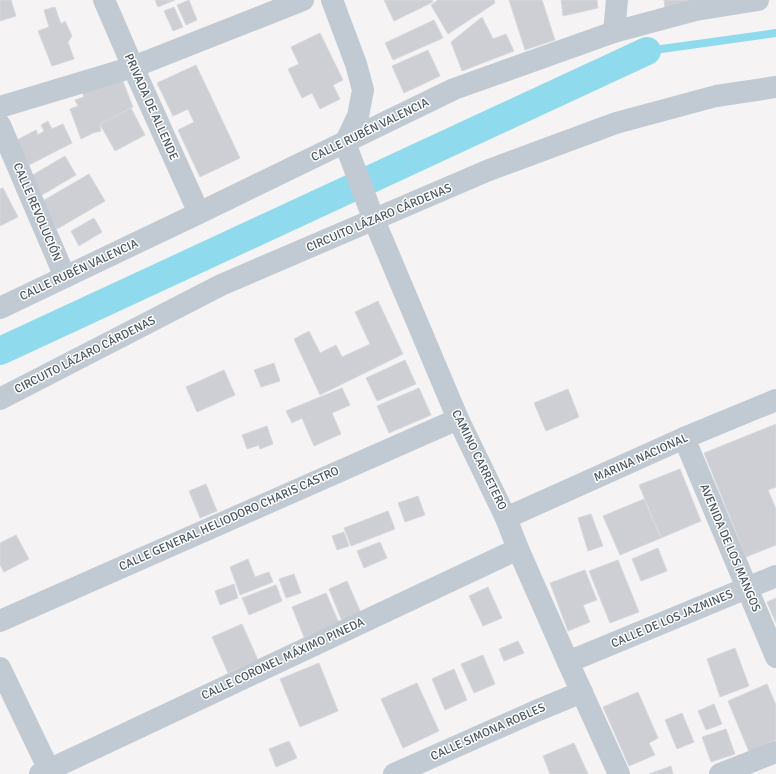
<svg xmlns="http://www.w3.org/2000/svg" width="776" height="774" font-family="Signika,sans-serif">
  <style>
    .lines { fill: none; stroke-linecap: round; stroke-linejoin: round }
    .stream { stroke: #90daee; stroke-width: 8 }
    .canal { stroke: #90daee; stroke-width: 28 }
    .building { fill: #cdcfd5; stroke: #d7d9de }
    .minor { stroke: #c1cad2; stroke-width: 22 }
    .labels { text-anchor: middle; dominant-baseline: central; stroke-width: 3; stroke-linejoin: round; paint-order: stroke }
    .street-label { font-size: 12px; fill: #4a5661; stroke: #fff }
  </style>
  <rect width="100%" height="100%" fill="#f5f3f3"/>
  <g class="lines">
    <polyline class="stream" points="647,51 776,33"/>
    <polyline class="canal" points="0,351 647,51"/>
  </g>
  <g class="building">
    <polygon points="0,0 11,0 16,16 0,21"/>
    <polygon points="155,0 175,0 158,7"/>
    <polygon points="189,0 197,20 186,25 177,5"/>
    <polygon points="384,0 432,0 433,2 394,21"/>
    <polygon points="438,0 494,0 495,3 448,34 431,5"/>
    <polygon points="509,0 542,0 555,40 525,50"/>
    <polygon points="561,0 597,0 598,8 563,16"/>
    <polygon points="664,0 696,0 665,9"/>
    <polygon points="55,7 61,24 65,21 72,36 68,42 74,59 52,66 38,31 49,27 44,10"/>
    <polygon points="174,7 183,27 173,31 164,11"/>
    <polygon points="482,17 493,39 506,34 514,51 462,71 451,42"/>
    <polygon points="434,20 443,38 393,60 385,43"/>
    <polygon points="320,33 343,80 333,85 340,99 320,109 312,93 302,98 288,69 299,64 291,47"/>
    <polygon points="428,50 440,76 404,93 392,66"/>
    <polygon points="196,65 240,158 200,177 178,130 194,122 188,109 173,116 157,83"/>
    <polygon points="122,79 133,107 100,124 101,131 93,133 81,139 70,109 78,106 75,100 84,97 82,91"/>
    <polygon points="131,108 145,135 115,151 100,124"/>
    <polygon points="48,121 52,129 63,124 72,143 29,165 17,140 36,130 38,135 44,131 41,125"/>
    <polygon points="65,156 76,175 42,195 31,176"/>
    <polygon points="89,174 105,201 57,229 41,202"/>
    <polygon points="3,188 18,217 0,226 0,189"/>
    <polygon points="94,218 102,232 79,246 71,231"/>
    <polygon points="378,301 403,354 320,395 294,339 309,331 320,353 336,345 342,357 370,344 355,312"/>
    <polygon points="405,360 416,384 377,401 366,378"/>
    <polygon points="274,363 280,381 261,387 254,370"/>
    <polygon points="224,370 235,395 197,412 186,387"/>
    <polygon points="342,388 350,405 332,413 341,434 314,446 302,418 292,423 286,411"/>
    <polygon points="419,388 431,415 389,433 377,406"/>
    <polygon points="568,389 579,417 546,431 534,403"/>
    <polygon points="776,424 776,487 768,490 776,509 776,545 746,557 704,453"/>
    <polygon points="267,426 273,444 260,449 259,445 247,449 242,435"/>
    <polygon points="680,469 701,521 661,538 639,485"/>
    <polygon points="206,484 217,511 200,518 189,491"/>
    <polygon points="418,496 425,515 405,522 398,503"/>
    <polygon points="644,499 661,538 620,555 603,516"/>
    <polygon points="388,511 395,529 351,546 344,528"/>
    <polygon points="591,514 603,546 588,551 578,518"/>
    <polygon points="344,532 349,546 337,550 332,536"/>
    <polygon points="16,535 29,559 4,572 0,565 0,543"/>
    <polygon points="380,542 387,558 364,568 357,551"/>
    <polygon points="658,548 667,571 641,581 632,559"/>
    <polygon points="248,559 255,577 269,572 273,582 240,595 230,567"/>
    <polygon points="618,560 639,612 610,623 589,571"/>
    <polygon points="585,570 597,600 583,605 590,622 568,631 550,583"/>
    <polygon points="294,574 301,593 286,598 279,579"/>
    <polygon points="347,581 361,613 342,621 329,589"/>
    <polygon points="234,584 238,598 220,605 215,591"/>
    <polygon points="276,585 282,601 249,615 242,598"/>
    <polygon points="488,587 502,618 483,626 469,596"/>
    <polygon points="326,593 339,623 304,637 292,607"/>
    <polygon points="776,598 776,623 767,602"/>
    <polygon points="242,624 258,660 228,673 212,637"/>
    <polygon points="518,641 524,653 504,661 499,649"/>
    <polygon points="735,648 749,686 720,697 707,659"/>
    <polygon points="483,655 495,684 474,693 461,664"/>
    <polygon points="319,663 338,711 300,727 280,679"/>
    <polygon points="454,669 467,700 445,710 432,679"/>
    <polygon points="417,683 439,731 403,748 381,699"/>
    <polygon points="767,684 776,705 776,740 749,752 728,701"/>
    <polygon points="638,692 658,738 649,743 655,755 629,766 603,707"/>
    <polygon points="714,704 722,724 706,730 698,711"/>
    <polygon points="682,713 694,742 677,749 665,720"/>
    <polygon points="726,729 735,754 711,762 702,737"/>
    <polygon points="289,741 297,758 276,767 269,749"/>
    <polygon points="574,743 588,774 550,774 543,756"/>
    <polygon points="671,766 673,774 649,774"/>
  </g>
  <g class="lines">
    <g class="minor">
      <polyline points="104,0 133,67 199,213"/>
      <polyline points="332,0 356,64 363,90 358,116 345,143 374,220 458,419 506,518 518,549 568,662 619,774"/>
      <polyline points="614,32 617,0"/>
      <polyline points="0,107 133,67 303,0"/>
      <polyline points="0,125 65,277"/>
      <polyline points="0,308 199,213 454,89 614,32 696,10 758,0"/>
      <polyline points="0,399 221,285 489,170 616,123 716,96 776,87"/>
      <polyline points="684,438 776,657"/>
      <polyline points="506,518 684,438 776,400"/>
      <polyline points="0,621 458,419"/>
      <polyline points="568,662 776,576"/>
      <polyline points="0,668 51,774"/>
      <polyline points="40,774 518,549"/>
      <polyline points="394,774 536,711 582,692"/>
      <polyline points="720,774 776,752"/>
    </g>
  </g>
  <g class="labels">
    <g class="street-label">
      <text transform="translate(151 107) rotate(66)">PRIVADA DE ALLENDE</text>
      <text transform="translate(370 130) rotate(-26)">CALLE RUBÉN VALENCIA</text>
      <text transform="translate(37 212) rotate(67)">CALLE REVOLUCIÓN</text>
      <text transform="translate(379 218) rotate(-23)">CIRCUITO LÁZARO CÁRDENAS</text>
      <text transform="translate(79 270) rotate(-25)">CALLE RUBÉN VALENCIA</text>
      <text transform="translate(85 355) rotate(-27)">CIRCUITO LÁZARO CÁRDENAS</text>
      <text transform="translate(641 458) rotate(-24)">MARINA NACIONAL</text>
      <text transform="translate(479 460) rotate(64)">CAMINO CARRETERO</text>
      <text transform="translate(229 519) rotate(-24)">CALLE GENERAL HELIODORO CHARIS CASTRO</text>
      <text transform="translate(730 548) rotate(67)">AVENIDA DE LOS MANGOS</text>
      <text transform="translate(672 619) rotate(-23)">CALLE DE LOS JAZMINES</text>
      <text transform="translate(283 659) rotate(-25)">CALLE CORONEL MÁXIMO PINEDA</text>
      <text transform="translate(488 732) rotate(-24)">CALLE SIMONA ROBLES</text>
    </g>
  </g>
</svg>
